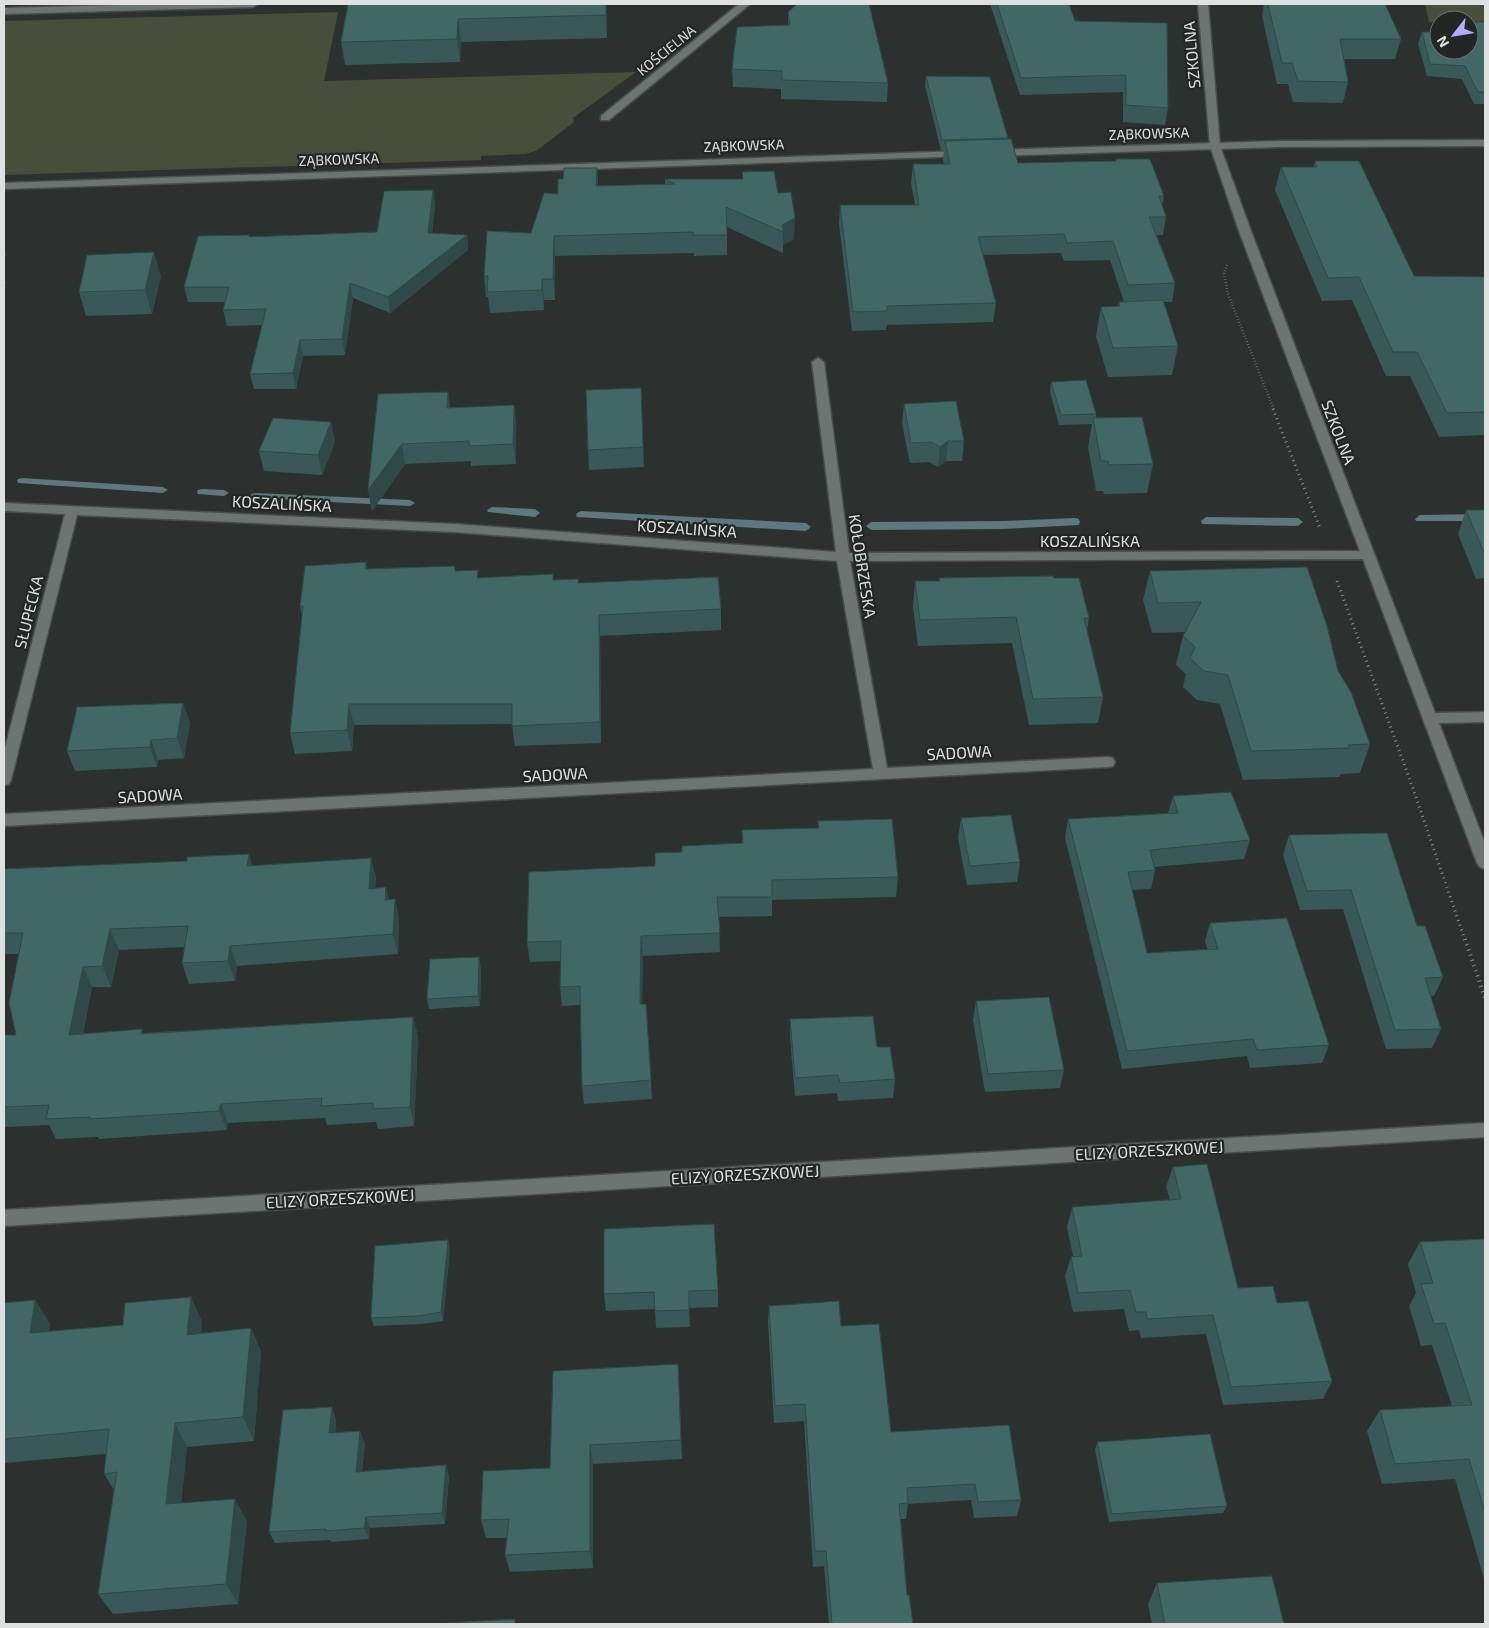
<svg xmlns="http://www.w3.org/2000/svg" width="1489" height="1628" font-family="'Exo 2',sans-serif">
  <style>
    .green { fill: #494d3c }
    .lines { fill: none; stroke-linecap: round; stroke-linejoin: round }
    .stream { fill: #5e787e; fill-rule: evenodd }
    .street-casing { stroke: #494d4b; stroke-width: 3 }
    .secondary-casing { stroke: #494d4b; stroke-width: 3 }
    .path-far2 { stroke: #878b89; stroke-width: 2.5; stroke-dasharray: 0.5 2.5; stroke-linecap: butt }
    .path-far1 { stroke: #878b89; stroke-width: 3; stroke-dasharray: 1 4; stroke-linecap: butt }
    .path { stroke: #878b89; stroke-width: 4; stroke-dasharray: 1 4.5; stroke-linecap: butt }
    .street { fill: #6e7472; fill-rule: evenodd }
    .secondary { fill: #6e7472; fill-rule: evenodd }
    .wall { fill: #385957 }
    .shaded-wall { fill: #2e4947 }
    .building { fill: #416865; stroke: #2e4947 }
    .labels { text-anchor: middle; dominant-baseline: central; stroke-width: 4.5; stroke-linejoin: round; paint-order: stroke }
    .far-street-label { font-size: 14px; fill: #dee1df; stroke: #222725 }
    .street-label { font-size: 16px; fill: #dee1df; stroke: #222725 }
  </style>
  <rect width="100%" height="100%" fill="#2c312f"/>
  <g class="green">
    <polygon points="1425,4 1485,4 1485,22 1469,22 1469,20 1439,20 1439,22 1429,22"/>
    <polygon points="338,12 324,81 636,72 573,118 574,122 536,151 525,154 481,156 481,160 4,175 4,21"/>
  </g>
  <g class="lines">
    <g class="stream">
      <polygon points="22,478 163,487 168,490 163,493 18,483 17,481 18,479"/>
      <polygon points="202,489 224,490 229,493 224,496 198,494 197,492 198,490"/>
      <polygon points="255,493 410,500 415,503 410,506 251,498 250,496 251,494"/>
      <polygon points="492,507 535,509 540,513 535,517 488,512 487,510"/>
      <polygon points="581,511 806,523 811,527 806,531 577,517 576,515 577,513"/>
      <polygon points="1420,515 1485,514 1485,521 1416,521 1415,519"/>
      <polygon points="1206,517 1298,518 1303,522 1298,526 1202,524 1201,521"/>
      <polygon points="1075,518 1079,519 1080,522 1079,525 1003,529 871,530 866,526 871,522 1003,521"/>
    </g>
    <defs>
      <g id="street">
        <polygon points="161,4 258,4 253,7 4,14 4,8"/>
        <polygon points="739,4 750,4 609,120 601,120 601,116"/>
        <polygon points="1198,4 1208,4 1220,146 1251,231 1435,713 1485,712 1485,722 1439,723 1485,844 1485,869 1480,867 1477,863 1363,559 850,561 887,768 1108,757 1113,758 1115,762 1113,766 1108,767 4,826 4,814 873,769 837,561 454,532 77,515 11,780 9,784 4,785 4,752 65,514 4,511 4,503 454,524 836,552 812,362 818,358 824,362 849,553 1360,551 1239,231 1210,146"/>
        <polygon points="1485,1123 1485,1137 4,1226 4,1210"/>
      </g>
      <g id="secondary">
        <polygon points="1485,140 1485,146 1279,147 995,156 990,153 995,150 1279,141"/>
        <polygon points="964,151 968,152 969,154 968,156 4,189 4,183"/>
      </g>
    </defs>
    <use href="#street" class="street-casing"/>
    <use href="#secondary" class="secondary-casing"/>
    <polyline class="path-far2" points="1227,265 1224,273 1228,294 1274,410"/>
    <g class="path-far1">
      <polyline points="1273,409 1320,528"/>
      <polyline points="1337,581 1410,780 1465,940"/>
    </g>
    <polyline class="path" points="1465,939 1485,998"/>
    <use href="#street" class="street"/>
    <use href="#secondary" class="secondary"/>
  </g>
  <g class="wall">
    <polygon points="348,4 606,4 607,38 461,42 460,62 345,65 341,42"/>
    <polygon points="990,4 1069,4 1075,21 1168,108 1165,125 1123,122 1123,92 1020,95"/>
    <polygon points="1264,4 1385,4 1401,39 1395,59 1344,59 1348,82 1343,103 1293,102 1288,84 1277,84 1262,16"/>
    <polygon points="788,12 888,83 887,102 781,99 781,89 733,87 732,69 788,25"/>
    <polygon points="1469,22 1485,22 1485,104 1474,104 1462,79 1427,76 1418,44 1422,32 1469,50"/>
    <polygon points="926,76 1008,138 1018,163 1115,161 1116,159 1164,196 1162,206 1166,217 1163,235 1157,235 1175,283 1172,302 1164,302 1178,346 1172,375 1108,377 1096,336 1101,307 1118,306 1119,302 1124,302 1110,260 1064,261 1061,253 983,255 996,303 993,322 887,325 886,330 852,331 839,224 840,205 915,205 911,183 913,164 944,164 943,160 944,150 941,150 925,86"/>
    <polygon points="1315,161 1414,276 1485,277 1485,435 1439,437 1410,376 1386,376 1352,300 1322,301 1275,190 1281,167 1314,167"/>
    <polygon points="597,168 598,186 665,184 665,179 742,179 742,172 778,193 794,239 783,245 783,253 727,227 727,255 694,256 694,253 555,256 555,300 544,300 544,310 490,313 488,297 486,297 484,276 531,233 558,194 563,179"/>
    <polygon points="433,190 435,205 432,234 467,235 468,250 390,313 353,298 345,355 303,356 296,389 254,389 250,374 262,325 227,326 223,310 225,302 188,302 184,287 250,237 377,232"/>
    <polygon points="161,276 152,314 86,316 79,292"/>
    <polygon points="1051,382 1096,414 1096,418 1153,464 1147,493 1104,494 1103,491 1096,491 1088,447 1092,424 1059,425 1050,392"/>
    <polygon points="641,388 644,467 589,470 588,450"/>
    <polygon points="448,392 450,408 514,405 516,425 516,464 471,466 471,461 405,464 372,511 368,490 378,394"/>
    <polygon points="904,404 964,441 962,461 946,461 938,467 929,462 910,463 902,424"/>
    <polygon points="331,422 335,442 322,475 264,471 259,451"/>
    <polygon points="1466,510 1485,510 1485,578 1476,579 1458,534"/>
    <polygon points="366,562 367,569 456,571 479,578 554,580 579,583 721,609 721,630 600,636 601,743 515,746 512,724 354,725 352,751 295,754 290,733 302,615 300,606"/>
    <polygon points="1150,571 1338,671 1370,744 1360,773 1341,774 1339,777 1243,780 1220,704 1197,700 1183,687 1186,674 1176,665 1183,636 1186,632 1152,633 1143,600"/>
    <polygon points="939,578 1054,578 1089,618 1087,630 1103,697 1098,723 1029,725 1012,643 918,646 913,607 915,581 939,581"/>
    <polygon points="183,703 190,723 184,758 158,760 157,767 75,771 67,751"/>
    <polygon points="1173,796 1250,840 1244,859 1154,867 1155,870 1151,889 1132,890 1147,953 1207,949 1205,941 1210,923 1329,1045 1322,1063 1250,1068 1247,1056 1122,1069 1065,838 1068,819 1168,813"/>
    <polygon points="961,818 1020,862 1017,882 967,885 958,838"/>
    <polygon points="818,821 898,877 896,897 772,900 772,916 719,917 720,952 643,956 642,1004 646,1004 652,1099 584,1104 582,1086 580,1005 562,1006 560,987 561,961 530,962 527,942 655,866 682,852 742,843 742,830 818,828"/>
    <polygon points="1289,835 1417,926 1443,977 1434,996 1431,996 1441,1029 1432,1048 1386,1049 1343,909 1300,910 1283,855"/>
    <polygon points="249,854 252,866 371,858 376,879 375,888 389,900 395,899 399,920 398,954 237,966 235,981 189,984 182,963 184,947 119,950 111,987 92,987 83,1034 142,1029 143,1033 413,1017 418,1037 414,1126 378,1129 376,1122 327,1125 325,1118 228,1123 227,1130 99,1139 98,1137 56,1139 49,1125 4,1127 4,1035 16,1035 19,954 4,954 4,869 187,861"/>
    <polygon points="481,967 480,1006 429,1009 427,999"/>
    <polygon points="976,1001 1064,1070 1060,1088 985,1092 973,1020"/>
    <polygon points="790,1019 877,1047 895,1079 893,1098 838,1101 837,1093 795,1096 790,1038"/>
    <polygon points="1173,1167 1238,1288 1277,1303 1332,1381 1323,1399 1223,1405 1206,1334 1141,1338 1139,1330 1129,1331 1124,1309 1073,1312 1065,1276 1071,1257 1073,1256 1067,1227 1072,1207 1170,1200 1166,1187"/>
    <polygon points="1485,1239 1485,1582 1455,1479 1382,1484 1367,1431 1380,1410 1452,1406 1432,1345 1421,1346 1409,1306 1416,1293 1408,1264 1420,1242"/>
    <polygon points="448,1240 450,1249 443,1321 421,1324 374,1326 371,1318"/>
    <polygon points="718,1290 718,1307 689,1308 690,1327 656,1328 655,1309 606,1311 604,1294"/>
    <polygon points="191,1297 202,1322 201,1333 251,1328 261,1352 254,1441 187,1447 181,1503 247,1521 238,1604 113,1614 98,1594 114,1490 104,1474 106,1454 4,1463 4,1303 35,1300 50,1324 49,1331 123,1325"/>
    <polygon points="769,1306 841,1326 891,1432 1021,1500 1017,1516 974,1518 971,1500 908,1504 906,1519 901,1519 907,1595 913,1624 829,1624 824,1566 813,1567 804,1421 774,1423 768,1323"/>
    <polygon points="678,1364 682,1459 593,1464 593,1568 510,1572 505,1555 507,1538 486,1538 481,1520 550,1468"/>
    <polygon points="332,1407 336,1420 335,1433 365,1443 362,1471 446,1465 449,1477 445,1524 370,1528 369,1539 331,1542 330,1540 275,1543 269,1532"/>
    <polygon points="1097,1442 1227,1506 1223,1513 1109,1522 1095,1450"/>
    <polygon points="1157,1583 1284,1624 1152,1624 1148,1604"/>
  </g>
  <g class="shaded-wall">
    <polygon points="458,19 461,42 460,62 457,39"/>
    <polygon points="597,168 598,188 596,186"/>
    <polygon points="433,190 435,205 430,249 428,233"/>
    <polygon points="795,218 794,239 783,245 783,232 782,225"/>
    <polygon points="467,235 468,250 390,313 388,297"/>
    <polygon points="554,236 555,256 555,300 553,279"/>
    <polygon points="4,247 6,254 4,259"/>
    <polygon points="154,252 161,276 152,314 145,290"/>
    <polygon points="4,277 6,283 4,288"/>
    <polygon points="542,279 544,300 544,310 542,290"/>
    <polygon points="350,283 353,298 345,355 342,339"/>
    <polygon points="300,340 303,356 296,389 293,373"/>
    <polygon points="448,392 451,412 447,408"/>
    <polygon points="514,405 516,425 516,464 513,444"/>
    <polygon points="331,422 335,442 322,475 318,455"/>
    <polygon points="948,441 946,461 938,467 940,447"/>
    <polygon points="402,444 405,464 372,511 368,490"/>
    <polygon points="599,615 600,636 601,743 600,722"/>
    <polygon points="183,703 190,723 184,758 177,738"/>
    <polygon points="349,704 354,725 352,751 347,730"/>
    <polygon points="151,740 158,760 157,767 150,747"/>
    <polygon points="249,854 255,875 247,866"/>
    <polygon points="371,858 376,879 374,909 369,889"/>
    <polygon points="386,887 391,908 385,900"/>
    <polygon points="395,899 399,920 398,954 393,934"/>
    <polygon points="110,929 119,950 111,987 102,966"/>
    <polygon points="641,936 643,956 641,1023 640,1004"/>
    <polygon points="230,946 237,966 235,981 228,961"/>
    <polygon points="479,957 481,967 480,1006 478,996"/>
    <polygon points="83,967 92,987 78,1055 69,1035"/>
    <polygon points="413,1017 418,1037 414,1126 410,1107"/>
    <polygon points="221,1104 228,1123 227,1130 219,1111"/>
    <polygon points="448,1240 450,1249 443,1321 441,1312"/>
    <polygon points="191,1297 202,1322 199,1359 187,1335"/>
    <polygon points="35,1300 50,1324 45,1357 30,1333"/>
    <polygon points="251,1328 261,1352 254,1441 243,1417"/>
    <polygon points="332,1407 336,1420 334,1445 329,1433"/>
    <polygon points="175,1423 187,1447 179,1526 166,1504"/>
    <polygon points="360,1431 365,1443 360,1483 356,1472"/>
    <polygon points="590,1445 593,1464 593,1568 590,1551"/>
    <polygon points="446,1465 449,1477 445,1524 442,1513"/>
    <polygon points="235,1499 247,1521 238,1604 226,1584"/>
    <polygon points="366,1517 370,1528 369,1539 364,1528"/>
  </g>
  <g class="building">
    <polygon points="348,4 606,4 606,15 458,19 457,39 341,42"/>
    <polygon points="797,4 869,4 888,83 782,80 782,71 732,69 737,27 790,25 788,12"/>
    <polygon points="997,4 1069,4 1075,21 1167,23 1168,108 1126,105 1126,75 1021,78"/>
    <polygon points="1268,4 1385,4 1401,39 1340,39 1348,82 1298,81 1292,63 1282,63"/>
    <polygon points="1469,22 1485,22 1485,92 1478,92 1465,66 1430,64 1422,32 1439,32 1439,50 1469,50 1469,32 1472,32 1469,26"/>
    <polygon points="926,76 990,77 1008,138 942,140"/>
    <polygon points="1011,139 1018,163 1116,161 1116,159 1150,159 1164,196 1159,196 1166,217 1149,217 1175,283 1128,285 1113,241 1067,243 1064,234 978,237 996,303 887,306 887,311 853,312 840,205 919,205 913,164 950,164 945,141"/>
    <polygon points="1315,161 1359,161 1414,276 1485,277 1485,412 1447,413 1417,352 1393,352 1359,277 1328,278 1281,167 1317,167"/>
    <polygon points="564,168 597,168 596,186 675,184 665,179 743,179 742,172 774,171 778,193 791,192 795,218 782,225 783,232 726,207 727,235 693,235 693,232 554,236 553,279 542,279 542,290 487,292 488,276 484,276 487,231 531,233 544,193 558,194 558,179 563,179"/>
    <polygon points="433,190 428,233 467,235 388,297 350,283 342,339 300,340 293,373 250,374 266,309 223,310 229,287 184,287 198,236 249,235 249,237 377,232 384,191"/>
    <polygon points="154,252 145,290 79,292 87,255"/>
    <polygon points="1163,300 1178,346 1113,348 1101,307 1120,306 1119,302"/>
    <polygon points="1086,380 1096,414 1061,415 1051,382"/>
    <polygon points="641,388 643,447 588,450 586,390"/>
    <polygon points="448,392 447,408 514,405 513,444 469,446 469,441 402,444 368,490 378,394"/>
    <polygon points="956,401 964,441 948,441 940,447 931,442 911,443 904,404"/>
    <polygon points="1142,417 1153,464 1109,465 1108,461 1101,461 1093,418"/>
    <polygon points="273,418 331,422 318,455 259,451"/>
    <polygon points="1466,510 1485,510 1485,555"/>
    <polygon points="366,562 365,569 455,566 455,571 478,570 477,578 553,574 553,580 578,579 578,583 718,577 721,609 599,615 600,722 512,726 512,704 349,704 347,730 290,733 303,606 300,606 305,566"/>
    <polygon points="1307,567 1327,626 1338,671 1351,692 1370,744 1348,745 1350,748 1251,751 1228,675 1204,671 1190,658 1195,647 1183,636 1201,602 1158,603 1150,571"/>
    <polygon points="1053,576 1054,578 1079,578 1089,618 1084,618 1103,697 1033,699 1016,617 920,620 915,581 940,581 939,578"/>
    <polygon points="183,703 177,738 151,740 150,747 67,751 77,707"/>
    <polygon points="1231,792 1250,840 1150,850 1155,870 1128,872 1147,953 1218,949 1210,923 1287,918 1329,1045 1257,1050 1253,1039 1127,1051 1068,819 1178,813 1173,796"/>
    <polygon points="1011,815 1020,862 970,866 961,818"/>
    <polygon points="892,819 898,877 772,880 772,897 717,897 720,933 641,936 640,1004 646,1004 651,1080 582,1086 580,986 560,987 561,941 527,942 529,872 655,866 655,853 682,852 682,846 743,843 742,830 819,828 818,821"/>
    <polygon points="1387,833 1417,926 1425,926 1443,977 1425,978 1441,1029 1395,1030 1351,890 1307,891 1289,835"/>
    <polygon points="249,854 247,866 371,858 369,889 386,887 385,900 395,899 393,934 230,946 228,961 182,963 188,926 110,929 102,966 83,967 69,1035 142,1029 141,1034 413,1017 410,1107 373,1109 373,1103 321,1106 322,1098 221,1104 219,1111 89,1119 90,1117 46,1119 49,1105 4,1107 4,1035 16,1035 9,1003 23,933 4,933 4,869 187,861 187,857"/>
    <polygon points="479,957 478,996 427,999 430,959"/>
    <polygon points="1049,997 1064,1070 988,1074 976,1001"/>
    <polygon points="873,1016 877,1047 890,1047 895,1079 840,1083 838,1075 795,1078 790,1019"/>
    <polygon points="1207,1164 1238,1288 1273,1286 1277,1303 1308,1301 1332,1381 1231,1387 1213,1315 1147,1319 1146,1312 1136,1312 1130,1290 1078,1293 1071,1257 1082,1256 1072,1207 1181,1199 1173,1167"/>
    <polygon points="714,1224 718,1290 689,1291 689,1310 655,1311 654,1292 604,1294 604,1229"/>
    <polygon points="1485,1239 1485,1512 1469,1459 1395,1464 1380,1410 1472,1405 1445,1323 1434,1324 1421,1284 1433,1283 1420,1242"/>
    <polygon points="448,1240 441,1312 418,1316 371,1318 375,1246"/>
    <polygon points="191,1297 187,1335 251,1328 243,1417 175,1423 166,1504 235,1499 226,1584 98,1594 117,1472 104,1474 109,1429 4,1439 4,1303 35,1300 30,1333 123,1325 125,1303"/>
    <polygon points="839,1301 841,1326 879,1324 891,1432 1009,1425 1021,1500 978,1502 975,1484 907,1488 908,1503 899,1504 907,1595 909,1595 913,1624 832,1624 826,1551 815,1551 805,1404 775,1406 769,1306"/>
    <polygon points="678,1364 681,1440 590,1445 590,1551 505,1555 509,1519 481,1520 483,1471 550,1468 553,1371"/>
    <polygon points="332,1407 329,1433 360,1431 356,1472 446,1465 442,1513 366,1517 364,1528 326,1531 326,1529 269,1532 283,1410"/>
    <polygon points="1210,1434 1227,1506 1112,1514 1097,1442"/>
    <polygon points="1272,1576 1284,1624 1165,1624 1157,1583"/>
    <polygon points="515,1619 515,1624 431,1624"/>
  </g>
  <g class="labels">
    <g class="far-street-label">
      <text transform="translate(666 50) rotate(-39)">KOŚCIELNA</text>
      <text transform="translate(1149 133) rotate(-2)">ZĄBKOWSKA</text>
      <text transform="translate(744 145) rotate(-2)">ZĄBKOWSKA</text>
      <text transform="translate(339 159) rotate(-2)">ZĄBKOWSKA</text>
    </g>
    <g class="street-label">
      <text transform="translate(1191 55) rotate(-95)">SZKOLNA</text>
      <text transform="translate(1339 432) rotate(69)">SZKOLNA</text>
      <text transform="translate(282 503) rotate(3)">KOSZALIŃSKA</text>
      <text transform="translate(687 528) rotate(4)">KOSZALIŃSKA</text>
      <text x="1090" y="540">KOSZALIŃSKA</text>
      <text transform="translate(863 566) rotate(81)">KOŁOBRZESKA</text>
      <text transform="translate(28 612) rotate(-76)">SŁUPECKA</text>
      <text transform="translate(959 752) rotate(-3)">SADOWA</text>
      <text transform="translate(555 774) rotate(-3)">SADOWA</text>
      <text transform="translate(150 795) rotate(-3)">SADOWA</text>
      <text transform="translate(1149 1150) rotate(-3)">ELIZY ORZESZKOWEJ</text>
      <text transform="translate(745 1174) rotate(-3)">ELIZY ORZESZKOWEJ</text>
      <text transform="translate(340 1198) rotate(-3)">ELIZY ORZESZKOWEJ</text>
    </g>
  </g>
  <rect width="1489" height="1628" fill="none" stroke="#dee1df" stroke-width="10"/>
  <g transform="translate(1454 35) rotate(239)"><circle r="24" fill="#222725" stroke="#6d716f"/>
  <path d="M0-4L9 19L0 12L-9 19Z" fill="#b0aefa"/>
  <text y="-8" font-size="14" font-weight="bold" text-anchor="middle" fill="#dee1df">N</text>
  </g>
</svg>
